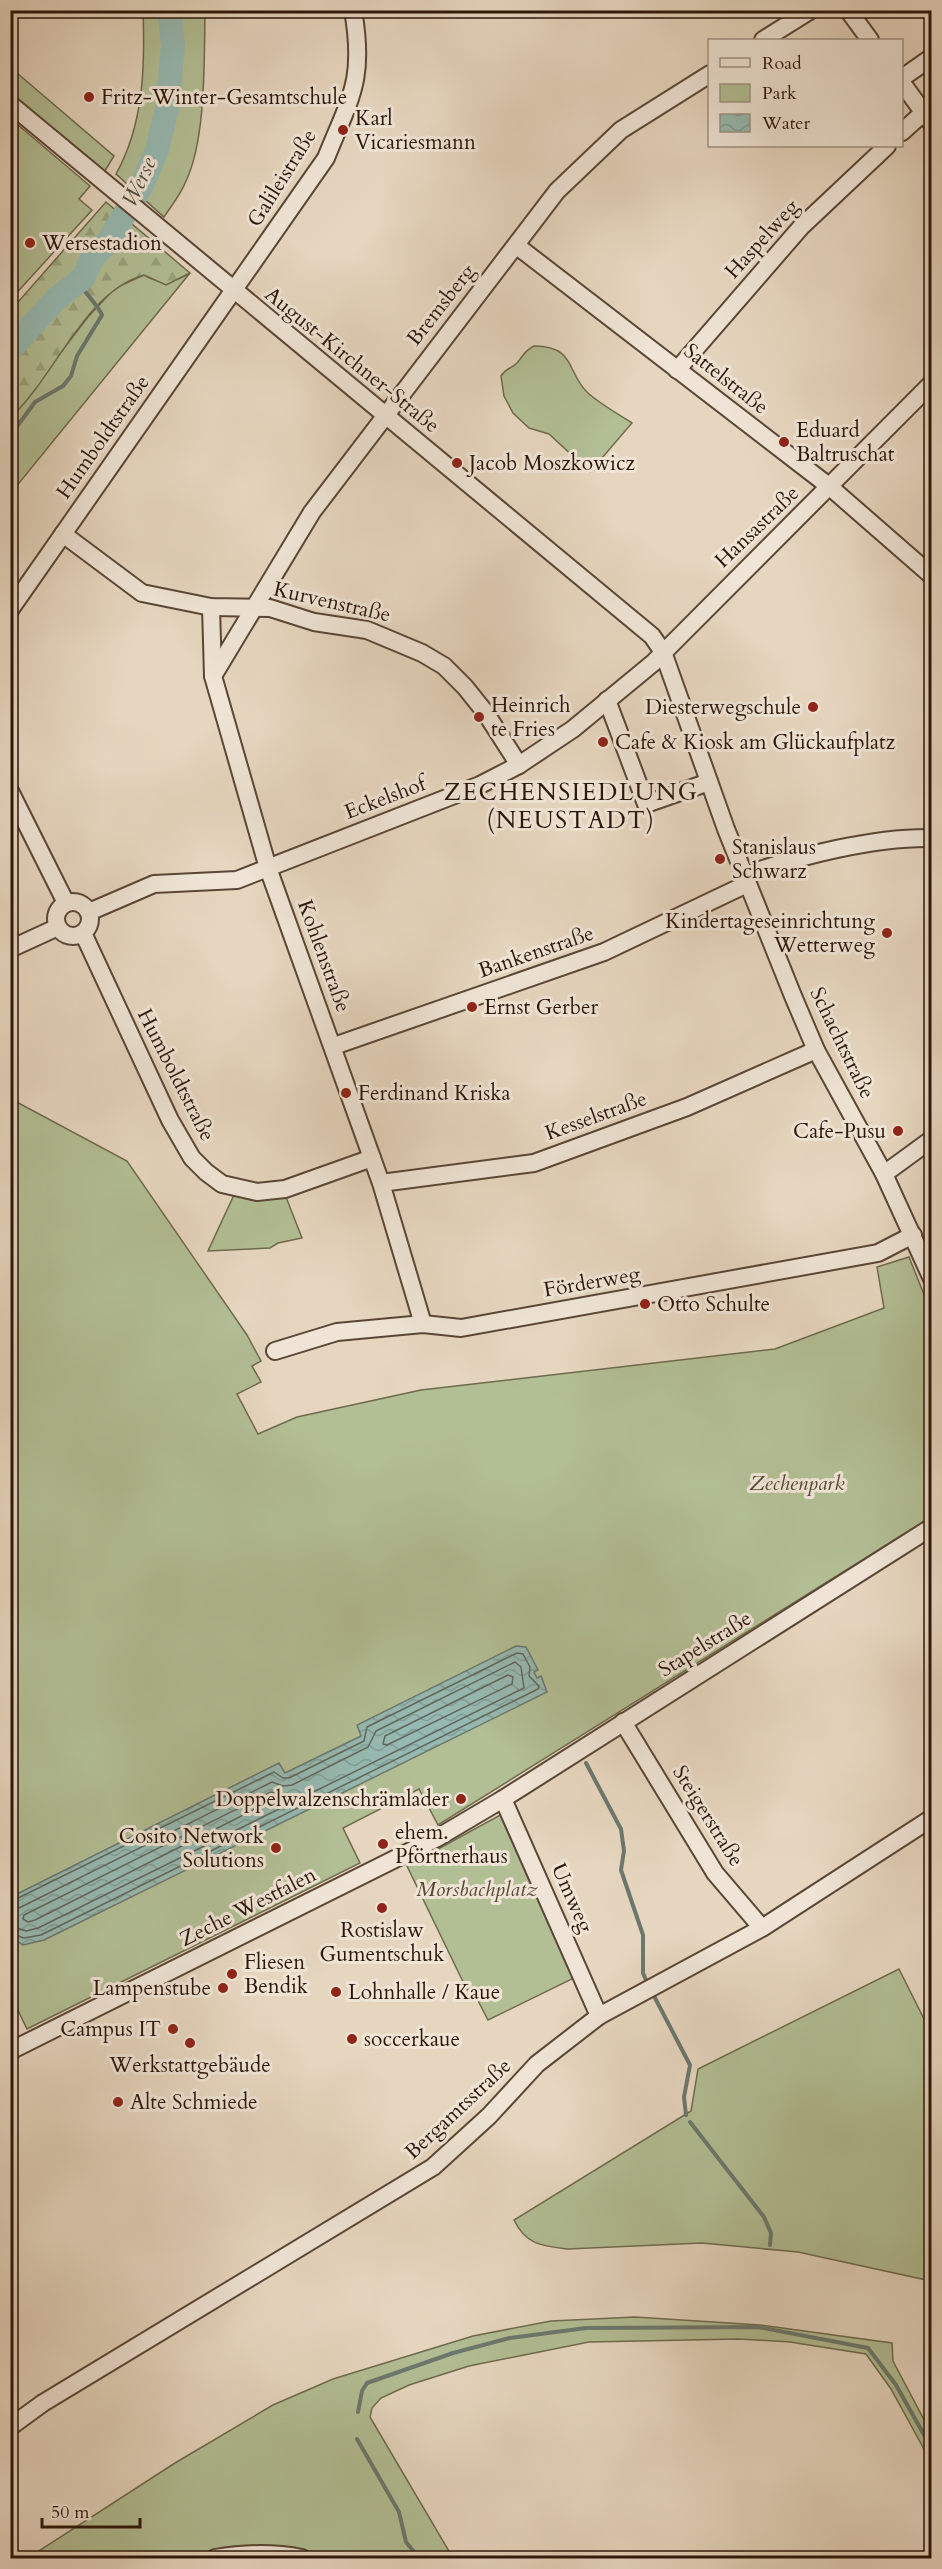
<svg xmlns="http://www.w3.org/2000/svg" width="942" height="2569" font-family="Cardo,serif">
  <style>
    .green { fill: #b2be94; stroke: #6e6a4e; stroke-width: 1.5 }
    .forest { fill: url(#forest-firs); stroke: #6e6a4e; stroke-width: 1.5 }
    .water { fill: url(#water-waves); stroke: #6b786e; stroke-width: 1.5 }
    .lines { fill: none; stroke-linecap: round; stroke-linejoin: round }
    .shore { stroke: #60685d; stroke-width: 1.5 }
    .stream { stroke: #6b786e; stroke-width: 4 }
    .river { stroke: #96b9b1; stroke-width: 24 }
    .minor-casing { stroke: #5a4636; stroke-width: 20 }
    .minor { stroke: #efe4d5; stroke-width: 16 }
    .poi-dot { fill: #8f2418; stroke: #efe4d5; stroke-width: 2 }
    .labels { text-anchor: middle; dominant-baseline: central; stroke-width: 6; stroke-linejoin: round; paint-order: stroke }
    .poi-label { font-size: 21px; fill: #2b1609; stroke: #efe4d5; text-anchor: start }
    .street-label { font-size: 21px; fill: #2b1609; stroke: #efe4d5 }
    .park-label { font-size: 21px; font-style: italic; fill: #544833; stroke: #efe4d5 }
    .water-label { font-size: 22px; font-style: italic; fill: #504f44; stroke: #efe4d5 }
    .quarter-label { font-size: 24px; letter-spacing: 1.5px; fill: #2b1609; stroke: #efe4d5 }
  </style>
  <defs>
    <pattern id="forest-firs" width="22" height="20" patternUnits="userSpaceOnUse" patternTransform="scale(1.5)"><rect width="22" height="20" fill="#b2be94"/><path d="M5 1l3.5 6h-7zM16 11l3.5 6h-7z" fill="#99a37e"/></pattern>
    <pattern id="water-waves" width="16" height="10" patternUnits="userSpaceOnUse" patternTransform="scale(1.5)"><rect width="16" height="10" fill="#96b9b1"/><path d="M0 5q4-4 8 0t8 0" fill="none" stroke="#819e97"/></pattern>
  </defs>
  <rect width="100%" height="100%" fill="#e6d6bf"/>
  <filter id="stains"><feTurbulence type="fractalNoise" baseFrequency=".00333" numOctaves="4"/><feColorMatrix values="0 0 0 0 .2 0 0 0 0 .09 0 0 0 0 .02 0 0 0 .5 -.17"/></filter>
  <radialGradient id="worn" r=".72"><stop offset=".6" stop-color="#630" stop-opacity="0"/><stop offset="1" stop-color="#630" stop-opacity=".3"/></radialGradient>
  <g class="green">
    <path d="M143,11H223V13L205,15C204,61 206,139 186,181C181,194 172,205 164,217L116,174C144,124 145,66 143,11Z"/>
    <polygon points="10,67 114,156 103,174 11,96"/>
    <polygon points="11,119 90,186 79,199 92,210 11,299"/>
    <path d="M190,273L11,493V417L88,317L115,288L144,275C161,285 173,283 190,273Z"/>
    <path d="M534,346C577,346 566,374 589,394C602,405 618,414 632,423L590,472L549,434L529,428L513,413L504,396L501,376C506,368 511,369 517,363C523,356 524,351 534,346Z"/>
    <polygon points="11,1099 127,1161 247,1335 261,1361 252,1366 261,1382 237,1394 258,1434 297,1417 421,1390 775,1349 884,1308 877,1267 909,1257 931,1312 931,1517 438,1825 419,1789 343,1828 360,1863 27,2029 11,1996"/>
    <polygon points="234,1195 256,1201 286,1197 302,1238 278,1243 270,1248 208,1251"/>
    <polygon points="502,1814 574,1978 488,2020 472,1989 467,1990 407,1866"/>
    <path d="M899,1969L931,2033V2281L798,2252L702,2243L568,2249C542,2246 526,2245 514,2220L691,2111L698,2069Z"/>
    <polygon points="635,2317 760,2325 892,2343 893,2361 931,2433 931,2462 891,2389 866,2354 790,2342 739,2339 589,2342 469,2366 409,2385 381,2398 372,2408 370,2417 453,2558 328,2558 285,2547 243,2548 186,2558 28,2558 175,2463 273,2405 333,2379 473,2336 551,2321"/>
  </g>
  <path class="forest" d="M106,202L190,273L166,285L144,275C84,292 55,377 11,417V310Z"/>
  <polygon class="water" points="516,1646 526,1647 538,1670 534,1672 537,1678 541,1676 547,1692 44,1940 23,1945 11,1937 11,1897 279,1763 285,1773 361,1736 357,1725"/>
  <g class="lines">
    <g class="shore">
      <polygon points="508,1675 513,1677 512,1684 387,1745 383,1744 385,1736"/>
      <polygon points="271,1792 277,1794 277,1798 35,1920 28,1922 23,1919 24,1915"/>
      <polyline points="10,1902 274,1772 283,1778 289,1778 364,1741 367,1727 517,1653 523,1654 530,1667 529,1676 539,1686 538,1689 41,1935 24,1938 10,1933"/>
      <polyline points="10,1909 19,1908 272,1782 283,1786 292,1785 368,1747 376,1731 515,1662 521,1667 524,1688 38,1928 26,1931 10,1926"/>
    </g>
    <g class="stream">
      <path d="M10,436L35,402L63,386L71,376L77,356L102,315C98,305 85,293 78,282"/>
      <polyline points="586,1763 621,1829 624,1851 621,1870 643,1935 643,1973 646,1980"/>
      <polyline points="654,1996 690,2065 684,2097 686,2115"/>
      <polyline points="690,2122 764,2217 771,2233 770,2245"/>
      <polyline points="358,2412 362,2391 367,2383 453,2353 510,2338 586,2328 758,2327 868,2348 896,2385 932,2449"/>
      <polyline points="357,2439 399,2512 406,2542 419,2558"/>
    </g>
    <polyline class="river" points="10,350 56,299 84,277 91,260 108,242 142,185 157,150 167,108 173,46 169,10"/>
    <defs>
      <g id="minor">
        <polyline points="848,10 870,40"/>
        <polyline points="763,40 811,10"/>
        <polyline points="902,78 932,57"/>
        <polyline points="902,83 932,124"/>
        <polyline points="10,104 652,636 663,652 726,829 793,996 816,1050 884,1174 932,1279"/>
        <polyline points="902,132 923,113"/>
        <polyline points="517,246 830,487 932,576"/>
        <polyline points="677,370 801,227 887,146"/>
        <polyline points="63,534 142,593 211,607 270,608 314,622 367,630 422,653 444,666 465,687 485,712 519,765"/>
        <polyline points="211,607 213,676"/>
        <path d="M10,610L326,158C351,96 365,80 353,10"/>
        <polyline points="607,700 646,804 709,782"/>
        <polyline points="10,791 66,903"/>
        <path d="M743,876C798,856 873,837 932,838"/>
        <circle cx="73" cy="919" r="17"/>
        <polyline points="89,912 154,884 237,880 480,785 519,765 573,729 653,663 932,383"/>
        <polyline points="83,933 170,1120 192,1158 206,1172 222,1184 257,1192 285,1189 372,1158"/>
        <polyline points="10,949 58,927"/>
        <polyline points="334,1046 604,952 747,884"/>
        <polyline points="884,1174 932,1139"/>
        <polyline points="381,1183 534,1163 687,1107 816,1050"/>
        <polyline points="423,1324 381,1183 268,868 213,676 312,512 557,191 621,130 710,74"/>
        <polyline points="275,1351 337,1332 423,1324 461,1328 878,1253 913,1235"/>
        <polyline points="623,1722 715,1873 762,1928"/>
        <polyline points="503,1799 599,2016"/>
        <polyline points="10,2051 437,1838 503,1799 932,1527"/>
        <polyline points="10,2427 43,2403 433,2167 489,2116 537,2064 599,2016 762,1928 932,1818"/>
        <path d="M215,2558C245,2553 272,2552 302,2558"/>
      </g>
    </defs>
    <use href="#minor" class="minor-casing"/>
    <use href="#minor" class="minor"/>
  </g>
  <g class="poi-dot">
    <circle cx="89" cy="97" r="6"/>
    <circle cx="343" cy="130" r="6"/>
    <circle cx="30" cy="243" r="6"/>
    <circle cx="784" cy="442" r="6"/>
    <circle cx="457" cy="463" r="6"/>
    <circle cx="813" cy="707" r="6"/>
    <circle cx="479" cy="717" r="6"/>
    <circle cx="603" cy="742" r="6"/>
    <circle cx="720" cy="859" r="6"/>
    <circle cx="887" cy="933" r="6"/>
    <circle cx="472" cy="1007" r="6"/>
    <circle cx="346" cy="1093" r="6"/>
    <circle cx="898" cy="1131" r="6"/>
    <circle cx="645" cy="1304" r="6"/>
    <circle cx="461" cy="1799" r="6"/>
    <circle cx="383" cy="1844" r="6"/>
    <circle cx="276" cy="1848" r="6"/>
    <circle cx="382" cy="1908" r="6"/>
    <circle cx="232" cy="1974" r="6"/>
    <circle cx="223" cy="1988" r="6"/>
    <circle cx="336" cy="1992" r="6"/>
    <circle cx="173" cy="2029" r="6"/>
    <circle cx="352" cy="2039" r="6"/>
    <circle cx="190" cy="2043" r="6"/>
    <circle cx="118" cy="2102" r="6"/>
  </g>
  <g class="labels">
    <g class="poi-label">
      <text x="101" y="97">Fritz-Winter-Gesamtschule</text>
      <text x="355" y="118">Karl<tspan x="355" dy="24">Vicariesmann</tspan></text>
      <text x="42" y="243">Wersestadion</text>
      <text x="796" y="430">Eduard<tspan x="796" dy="24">Baltruschat</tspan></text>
      <text x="469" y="463">Jacob Moszkowicz</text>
      <text x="491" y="705">Heinrich<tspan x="491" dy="24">te Fries</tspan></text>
      <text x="801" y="707" text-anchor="end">Diesterwegschule</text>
      <text x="615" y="742">Cafe &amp; Kiosk am Glückaufplatz</text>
      <text x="732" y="847">Stanislaus<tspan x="732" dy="24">Schwarz</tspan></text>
      <text x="875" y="921" text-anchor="end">Kindertageseinrichtung<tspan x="875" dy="24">Wetterweg</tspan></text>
      <text x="484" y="1007">Ernst Gerber</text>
      <text x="358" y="1093">Ferdinand Kriska</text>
      <text x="886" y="1131" text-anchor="end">Cafe-Pusu</text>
      <text x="657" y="1304">Otto Schulte</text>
      <text x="449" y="1799" text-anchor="end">Doppelwalzenschrämlader</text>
      <text x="395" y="1832">ehem.<tspan x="395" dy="24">Pförtnerhaus</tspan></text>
      <text x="264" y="1836" text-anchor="end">Cosito Network<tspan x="264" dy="24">Solutions</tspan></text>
      <text x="382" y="1930" text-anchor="middle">Rostislaw<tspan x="382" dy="24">Gumentschuk</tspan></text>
      <text x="244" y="1962">Fliesen<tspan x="244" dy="24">Bendik</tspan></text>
      <text x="211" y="1988" text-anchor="end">Lampenstube</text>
      <text x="348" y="1992">Lohnhalle / Kaue</text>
      <text x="161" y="2029" text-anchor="end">Campus IT</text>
      <text x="364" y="2039">soccerkaue</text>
      <text x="190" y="2065" text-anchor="middle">Werkstattgebäude</text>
      <text x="130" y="2102">Alte Schmiede</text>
    </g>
    <g class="street-label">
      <text transform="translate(282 178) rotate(-58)">Galileistraße</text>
      <text transform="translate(762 239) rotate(-48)">Haspelweg</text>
      <text transform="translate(441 305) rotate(-52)">Bremsberg</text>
      <text transform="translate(352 360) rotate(39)">August-Kirchner-Straße</text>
      <text transform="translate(726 379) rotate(38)">Sattelstraße</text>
      <text transform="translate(103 437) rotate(-55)">Humboldtstraße</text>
      <text transform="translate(757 527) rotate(-44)">Hansastraße</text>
      <text transform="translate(332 602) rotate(13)">Kurvenstraße</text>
      <text transform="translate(385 798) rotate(-21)">Eckelshof</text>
      <text transform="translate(536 952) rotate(-19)">Bankenstraße</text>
      <text transform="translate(324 956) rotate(70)">Kohlenstraße</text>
      <text transform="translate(842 1043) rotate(64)">Schachtstraße</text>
      <text transform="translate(176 1075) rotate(63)">Humboldtstraße</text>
      <text transform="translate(596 1116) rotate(-20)">Kesselstraße</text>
      <text transform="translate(592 1282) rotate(-10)">Förderweg</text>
      <text transform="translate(705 1644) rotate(-32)">Stapelstraße</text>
      <text transform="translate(708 1816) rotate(58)">Steigerstraße</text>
      <text transform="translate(572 1898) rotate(66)">Umweg</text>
      <text transform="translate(248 1907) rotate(-27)">Zeche Westfalen</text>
      <text transform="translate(458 2109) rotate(-43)">Bergamtsstraße</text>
    </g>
    <g class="park-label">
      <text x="797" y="1483">Zechenpark</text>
      <text x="477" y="1889">Morsbachplatz</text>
    </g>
    <g class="water-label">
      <text transform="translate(139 182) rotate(-65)">Werse</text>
    </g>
    <g class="quarter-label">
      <text x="571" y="792">ZECHENSIEDLUNG<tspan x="571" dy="28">(NEUSTADT)</tspan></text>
    </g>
  </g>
  <rect width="942" height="2569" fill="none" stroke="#e6d6bf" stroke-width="36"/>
  <rect x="12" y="12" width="918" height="2545" fill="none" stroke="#2b1609" stroke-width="3"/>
  <rect x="18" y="18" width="906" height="2533" fill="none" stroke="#2b1609" stroke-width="1.5"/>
  <rect x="708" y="39" width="195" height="108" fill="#efe4d5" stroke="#a19283" stroke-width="1.5"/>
  <rect x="720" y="58" width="30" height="9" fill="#efe4d5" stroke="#a19283" stroke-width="1.5"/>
  <text x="762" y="69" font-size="18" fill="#2b1609">Road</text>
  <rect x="720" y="84" width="30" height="18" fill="#b2be94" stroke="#a19283" stroke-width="1.5"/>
  <text x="762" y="99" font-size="18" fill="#2b1609">Park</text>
  <rect x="720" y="114" width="30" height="18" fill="url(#water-waves)" stroke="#a19283" stroke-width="1.5"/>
  <text x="762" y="129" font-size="18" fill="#2b1609">Water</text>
  <path d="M42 2518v9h98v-9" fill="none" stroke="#2b1609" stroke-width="3"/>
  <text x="51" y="2518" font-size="18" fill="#2b1609" stroke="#efe4d5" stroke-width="4.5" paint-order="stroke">50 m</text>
  <rect width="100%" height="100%" filter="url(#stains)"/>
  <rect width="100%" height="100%" fill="url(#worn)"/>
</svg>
